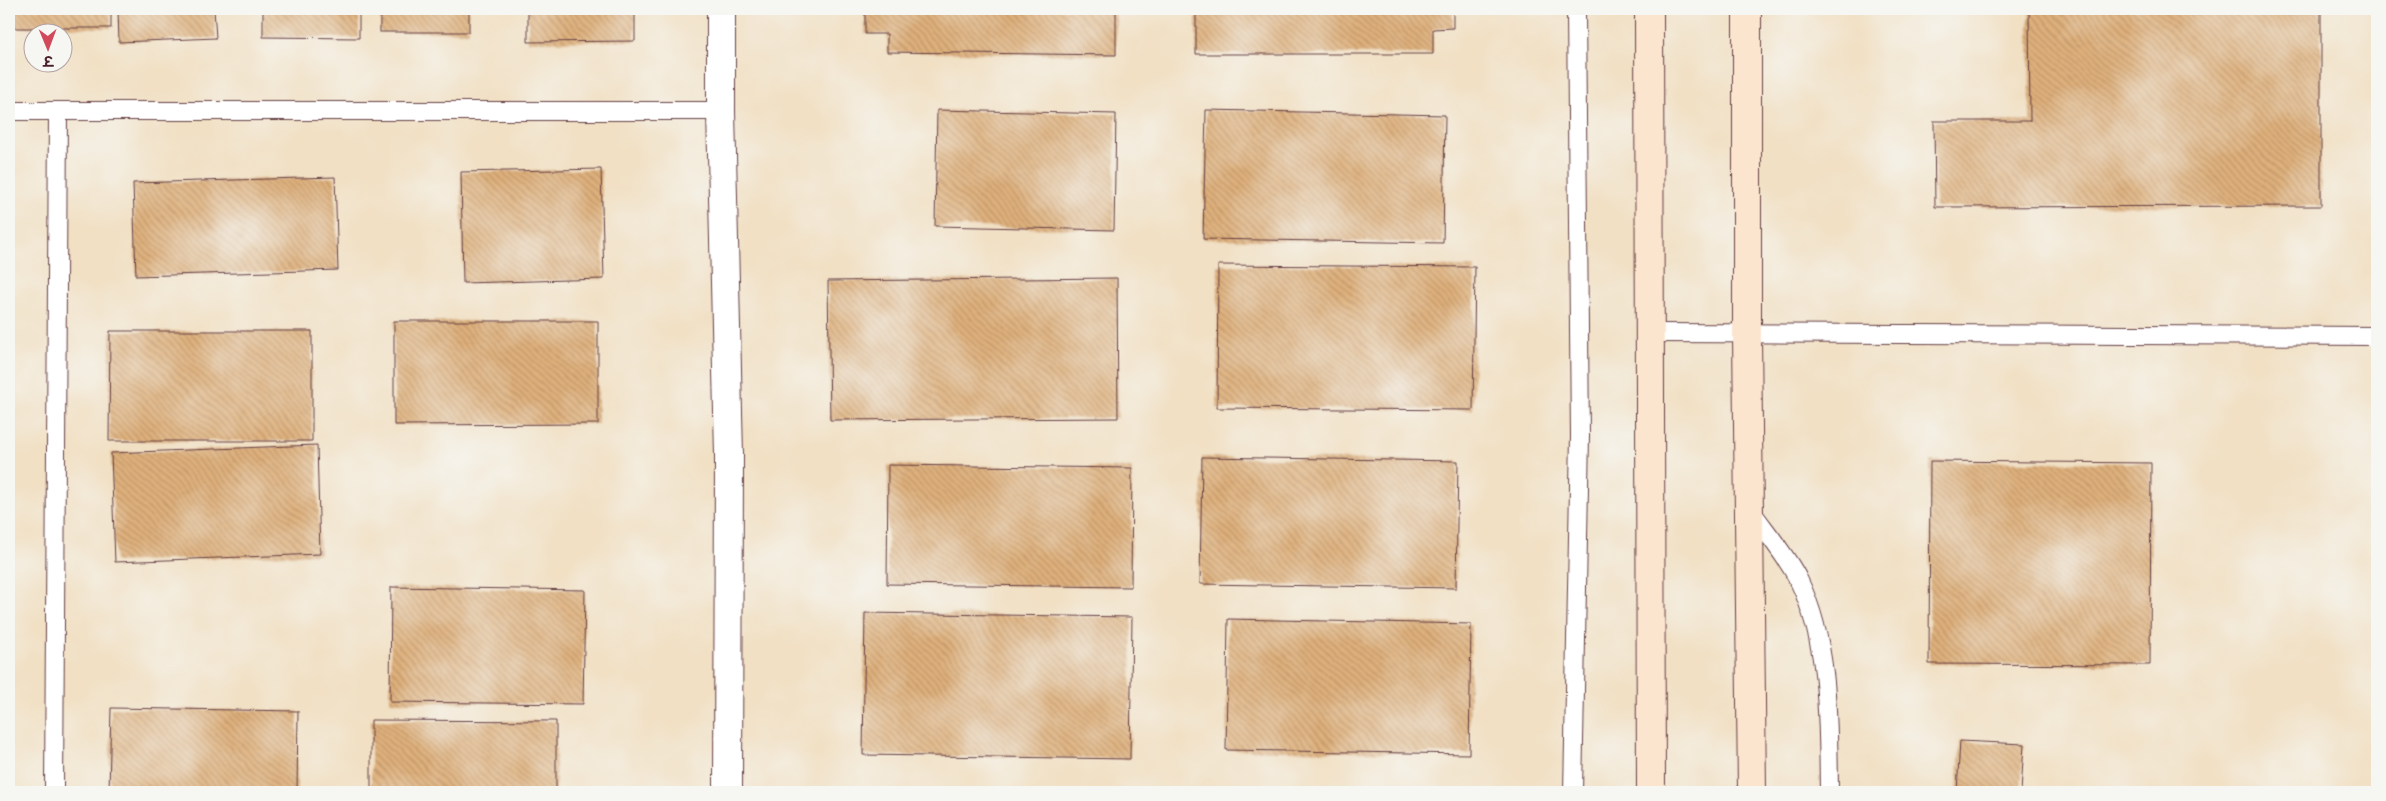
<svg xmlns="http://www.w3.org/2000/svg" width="2386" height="801" font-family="'Comic Neue','Playpen Sans Deva',sans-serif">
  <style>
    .building { fill: url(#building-back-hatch) }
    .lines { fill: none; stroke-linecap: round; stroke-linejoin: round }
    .lane-casing { stroke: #633c42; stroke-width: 20 }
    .street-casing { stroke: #633c42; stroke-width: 30 }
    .secondary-casing { stroke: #633c42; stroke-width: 30 }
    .lane { stroke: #fff; stroke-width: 18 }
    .street { stroke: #fff; stroke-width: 28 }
    .secondary { stroke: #fce5cf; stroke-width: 28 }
  </style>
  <defs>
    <pattern id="building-back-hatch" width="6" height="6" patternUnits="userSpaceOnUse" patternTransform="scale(1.25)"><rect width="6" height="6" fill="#dfb17c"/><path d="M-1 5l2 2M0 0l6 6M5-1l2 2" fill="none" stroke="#b78f66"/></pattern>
  </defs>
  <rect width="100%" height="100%" fill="#f6f6f2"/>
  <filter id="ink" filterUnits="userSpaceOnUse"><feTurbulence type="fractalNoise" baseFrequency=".02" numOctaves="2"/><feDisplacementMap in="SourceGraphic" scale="10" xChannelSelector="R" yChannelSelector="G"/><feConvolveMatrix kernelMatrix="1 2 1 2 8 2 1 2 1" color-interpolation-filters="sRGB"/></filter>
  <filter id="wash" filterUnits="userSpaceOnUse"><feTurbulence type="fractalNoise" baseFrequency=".0096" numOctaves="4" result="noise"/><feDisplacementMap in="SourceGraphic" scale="20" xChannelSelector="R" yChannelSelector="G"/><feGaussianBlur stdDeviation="1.12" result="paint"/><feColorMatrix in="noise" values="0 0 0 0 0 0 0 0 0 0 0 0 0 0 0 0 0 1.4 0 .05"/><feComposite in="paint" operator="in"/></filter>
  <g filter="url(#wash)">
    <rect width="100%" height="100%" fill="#f1e0c4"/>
    <g id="blocks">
      <g class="building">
        <rect x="10" y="9" width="101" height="19"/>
        <polygon points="118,9 214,9 216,38 119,42"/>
        <polygon points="263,9 359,9 359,38 263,37"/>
        <rect x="380" y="9" width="89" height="23"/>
        <polygon points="528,9 635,9 635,41 528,42"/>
        <polygon points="865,9 1116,9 1116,55 887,52 887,34 865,34"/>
        <polygon points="1196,9 1453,9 1453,28 1433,29 1433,54 1196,54"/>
        <polygon points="2029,9 2321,9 2321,206 1935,207 1934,121 2030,121"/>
        <polygon points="937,110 1116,114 1114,230 935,226"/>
        <polygon points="1206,110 1445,115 1443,243 1203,239"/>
        <polygon points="601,169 604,279 463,283 461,172"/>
        <polygon points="335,177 338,270 136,276 133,183"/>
        <polygon points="1218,265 1475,267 1473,410 1217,408"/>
        <polygon points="1117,278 1118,418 830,420 828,281"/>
        <polygon points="394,321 598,321 598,424 394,425"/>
        <polygon points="110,331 312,331 312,441 109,441"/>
        <polygon points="317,445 320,554 115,562 111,453"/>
        <polygon points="1202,457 1458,461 1456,588 1200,584"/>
        <polygon points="1930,461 2151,463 2150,665 1929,664"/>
        <polygon points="888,465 1132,468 1131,587 887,584"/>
        <polygon points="391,587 585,590 583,704 390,702"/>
        <polygon points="865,613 1132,617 1130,759 863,755"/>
        <polygon points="1228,619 1471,624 1469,754 1226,750"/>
        <polygon points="111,708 298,711 297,792 109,792"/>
        <polygon points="371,720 556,721 556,792 371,792"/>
        <polygon points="1960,741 2024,744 2021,792 1957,792"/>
      </g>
    </g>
  </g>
  <g filter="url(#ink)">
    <use href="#blocks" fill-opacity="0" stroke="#633c42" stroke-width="1"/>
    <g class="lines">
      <defs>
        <g id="lane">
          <polyline points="9,111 721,111"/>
          <polyline points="1650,333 2377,336"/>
          <path d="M1749,508C1765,531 1787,556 1799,581C1830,645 1828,723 1829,792"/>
          <polyline points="54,792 58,111"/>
          <polyline points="1573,792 1580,436 1576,9"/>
        </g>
        <polyline id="street" points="721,9 721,111 729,455 728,792"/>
        <g id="secondary">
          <polyline points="1649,9 1651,792"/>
          <polyline points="1747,9 1747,334 1752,792"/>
        </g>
      </defs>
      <use href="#lane" class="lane-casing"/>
      <use href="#street" class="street-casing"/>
      <use href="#secondary" class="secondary-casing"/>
      <use href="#lane" class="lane"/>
      <use href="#street" class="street"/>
      <use href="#secondary" class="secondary"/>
    </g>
  </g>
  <rect width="2386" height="801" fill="none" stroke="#f6f6f2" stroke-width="30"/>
  <g transform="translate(48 48) rotate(179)"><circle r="24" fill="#f6f6f2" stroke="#b1a0a2"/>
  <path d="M0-4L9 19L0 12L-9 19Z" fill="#d1495b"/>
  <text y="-8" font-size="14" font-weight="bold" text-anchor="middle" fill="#4a1f2b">उ</text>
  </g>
</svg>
